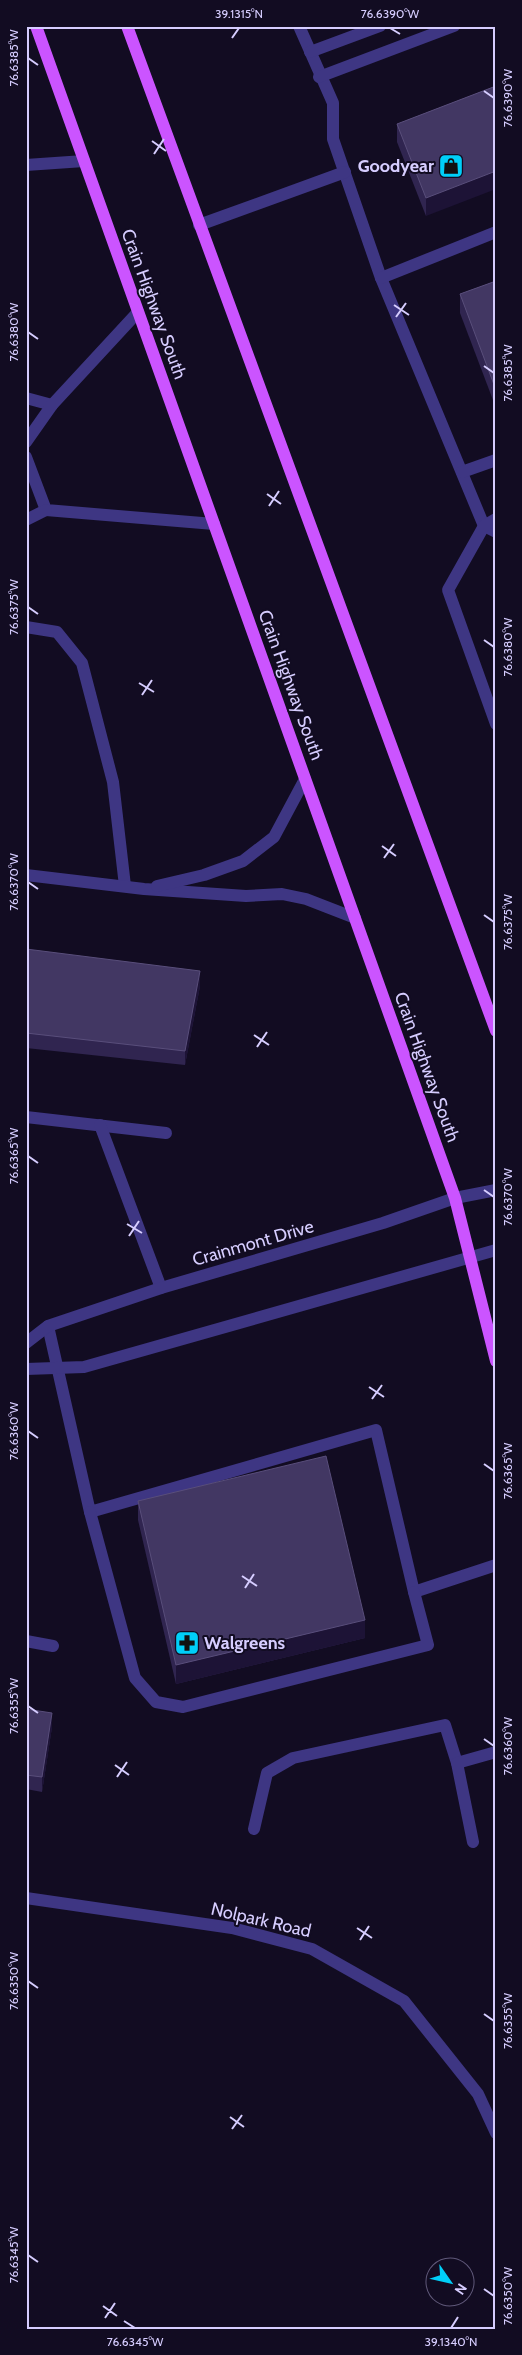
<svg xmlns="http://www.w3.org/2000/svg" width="522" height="2355" font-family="Cabin,sans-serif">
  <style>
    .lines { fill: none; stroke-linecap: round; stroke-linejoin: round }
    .minor { stroke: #3e3683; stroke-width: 12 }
    .major { stroke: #cb54ff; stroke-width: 12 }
    .wall { fill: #302550 }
    .shaded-wall { fill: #1d1336 }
    .building { fill: #423763; stroke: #594e7b }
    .ticks { fill: none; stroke: #d6cdff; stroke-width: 2 }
    .labels { text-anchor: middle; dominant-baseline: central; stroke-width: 4; stroke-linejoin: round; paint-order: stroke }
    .poi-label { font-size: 18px; font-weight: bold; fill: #d6cdff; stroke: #120c22; text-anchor: end }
    .street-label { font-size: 18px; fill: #d6cdff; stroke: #120c22 }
    .neatline { fill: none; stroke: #d6cdff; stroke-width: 2 }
    .ticks-label { font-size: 12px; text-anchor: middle; fill: #d6cdff }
  </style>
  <rect width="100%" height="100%" fill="#120c22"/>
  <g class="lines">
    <g class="minor">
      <polyline points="299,26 333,103 333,139 381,278 484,526 496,532"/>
      <polyline points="310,52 380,26"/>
      <polyline points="319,77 454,26"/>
      <polyline points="26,165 84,161"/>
      <polyline points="199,225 345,172"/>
      <polyline points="381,278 496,232"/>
      <polyline points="26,398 52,405"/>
      <polyline points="26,442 52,405 138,312"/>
      <polyline points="26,457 46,510 214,524"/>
      <polyline points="462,472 496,460"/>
      <polyline points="496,519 484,526 448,590 496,724"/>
      <polyline points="26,520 46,510"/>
      <polyline points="26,627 57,632 82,663 113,782 125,886"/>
      <polyline points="26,875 144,889 246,896 282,894 306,899 355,918"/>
      <polyline points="157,886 204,875 243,861 274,837 305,779"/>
      <polyline points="26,1117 166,1133"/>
      <polyline points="100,1125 161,1288"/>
      <polyline points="48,1326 90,1512 376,1430 414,1592 496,1565"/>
      <polyline points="26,1343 48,1326 161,1288 383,1223 455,1198 496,1190"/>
      <polyline points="26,1369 84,1367 496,1250"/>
      <polyline points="90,1512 135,1678 156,1702 183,1707 428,1645 414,1592"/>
      <polyline points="26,1641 53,1646"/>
      <polyline points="254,1829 267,1773 293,1758 445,1725 457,1763"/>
      <polyline points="473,1842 457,1763 496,1752"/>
      <polyline points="26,1898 232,1928 312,1949 404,2001 478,2094 496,2133"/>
    </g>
    <g class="major">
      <polyline points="36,26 455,1198 496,1361"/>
      <polyline points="127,26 496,1031"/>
    </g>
  </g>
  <g class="wall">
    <polygon points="496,86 426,216 397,142 397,124"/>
    <polygon points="496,281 496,408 460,313 460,294"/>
    <polygon points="26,949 200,986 185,1065 26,1048"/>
    <polygon points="138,1501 365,1638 176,1684 138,1520"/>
    <polygon points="26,1709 52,1727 42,1792 26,1789"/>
  </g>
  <g class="shaded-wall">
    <polygon points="496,171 496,189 426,216 426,198"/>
    <polygon points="200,971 200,986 185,1065 185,1051"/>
    <polygon points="365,1620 365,1638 176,1684 176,1665"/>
    <polygon points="52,1713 52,1727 42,1792 42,1777"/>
  </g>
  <g class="building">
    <polygon points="496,86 496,171 426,198 397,124"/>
    <polygon points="496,281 496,390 460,294"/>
    <polygon points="26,949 200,971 185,1051 26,1033"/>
    <polygon points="326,1456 365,1620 176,1665 138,1501"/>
    <polygon points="26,1709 52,1713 42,1777 26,1775"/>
  </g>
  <path class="ticks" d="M390,28L400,34M232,38L239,28M28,58L38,65M484,91L494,98M152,141L166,151M154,154L164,139M394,305L409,315M396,317L406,303M28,332L38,339M484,366L494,373M267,494L281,504M269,506L279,491M28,607L38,614M484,640L494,647M139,683L154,692M142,695L152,680M382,846L396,856M384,858L394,844M28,882L38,889M484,915L494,922M254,1035L269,1045M257,1047L267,1032M28,1156L38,1163M484,1190L494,1197M127,1224L142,1233M129,1236L139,1221M369,1387L384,1397M372,1399L382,1385M28,1431L38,1438M484,1464L494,1471M242,1576L257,1586M245,1588L254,1574M28,1706L38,1713M484,1739L494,1746M115,1765L129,1775M117,1777L127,1762M357,1928L372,1938M360,1940L369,1926M28,1981L38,1988M484,2014L494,2021M230,2117L244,2127M232,2129L242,2115M28,2255L38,2262M484,2289L494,2296M103,2306L117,2316M105,2318L115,2303M124,2321L135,2328M451,2328L458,2317"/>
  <defs>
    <symbol id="shop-square" viewBox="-11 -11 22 22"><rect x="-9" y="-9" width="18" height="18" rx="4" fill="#00cff8" stroke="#120c22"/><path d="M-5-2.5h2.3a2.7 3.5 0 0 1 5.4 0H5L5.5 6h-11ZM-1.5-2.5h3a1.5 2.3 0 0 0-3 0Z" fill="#111"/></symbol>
    <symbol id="pharmacy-square" viewBox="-11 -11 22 22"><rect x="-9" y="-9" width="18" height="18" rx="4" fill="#00cff8" stroke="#120c22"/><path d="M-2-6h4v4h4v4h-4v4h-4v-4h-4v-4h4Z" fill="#111"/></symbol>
  </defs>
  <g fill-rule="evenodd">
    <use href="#shop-square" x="437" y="152" width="28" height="28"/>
    <use href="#pharmacy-square" x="173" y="1629" width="28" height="28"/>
  </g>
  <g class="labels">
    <g class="poi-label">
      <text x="434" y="166">Goodyear</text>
      <text x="204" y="1643" text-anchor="start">Walgreens</text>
    </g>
    <g class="street-label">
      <text transform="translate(154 304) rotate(70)">Crain Highway South</text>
      <text transform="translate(291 685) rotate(70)">Crain Highway South</text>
      <text transform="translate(427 1067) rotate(70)">Crain Highway South</text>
      <text transform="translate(253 1243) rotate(-16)">Crainmont Drive</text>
      <text transform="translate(261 1920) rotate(13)">Nolpark Road</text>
    </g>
  </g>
  <rect width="522" height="2355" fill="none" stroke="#120c22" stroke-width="55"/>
  <g transform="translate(450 2282) rotate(124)"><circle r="24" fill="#120c22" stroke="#60597a"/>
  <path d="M0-4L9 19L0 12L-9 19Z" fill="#00cff8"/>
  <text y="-8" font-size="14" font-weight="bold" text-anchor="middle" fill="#d6cdff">N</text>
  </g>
  <rect x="28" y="28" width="466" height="2300" class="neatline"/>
  <g class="ticks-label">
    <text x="239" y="18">39.1315°N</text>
    <text x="390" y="18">76.6390°W</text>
    <text transform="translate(14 58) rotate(-90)" y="4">76.6385°W</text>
    <text transform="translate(508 98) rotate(-90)" y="4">76.6390°W</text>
    <text transform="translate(14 332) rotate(-90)" y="4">76.6380°W</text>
    <text transform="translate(508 373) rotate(-90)" y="4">76.6385°W</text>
    <text transform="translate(14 607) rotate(-90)" y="4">76.6375°W</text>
    <text transform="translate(508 647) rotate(-90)" y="4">76.6380°W</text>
    <text transform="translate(14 882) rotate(-90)" y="4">76.6370°W</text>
    <text transform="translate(508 922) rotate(-90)" y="4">76.6375°W</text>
    <text transform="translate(14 1156) rotate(-90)" y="4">76.6365°W</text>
    <text transform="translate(508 1197) rotate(-90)" y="4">76.6370°W</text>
    <text transform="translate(14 1431) rotate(-90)" y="4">76.6360°W</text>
    <text transform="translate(508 1471) rotate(-90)" y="4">76.6365°W</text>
    <text transform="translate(14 1706) rotate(-90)" y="4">76.6355°W</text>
    <text transform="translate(508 1746) rotate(-90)" y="4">76.6360°W</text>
    <text transform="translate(14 1981) rotate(-90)" y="4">76.6350°W</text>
    <text transform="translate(508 2021) rotate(-90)" y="4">76.6355°W</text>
    <text transform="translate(14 2255) rotate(-90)" y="4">76.6345°W</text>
    <text transform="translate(508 2296) rotate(-90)" y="4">76.6350°W</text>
    <text x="135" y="2346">76.6345°W</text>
    <text x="451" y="2346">39.1340°N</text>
  </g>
</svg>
